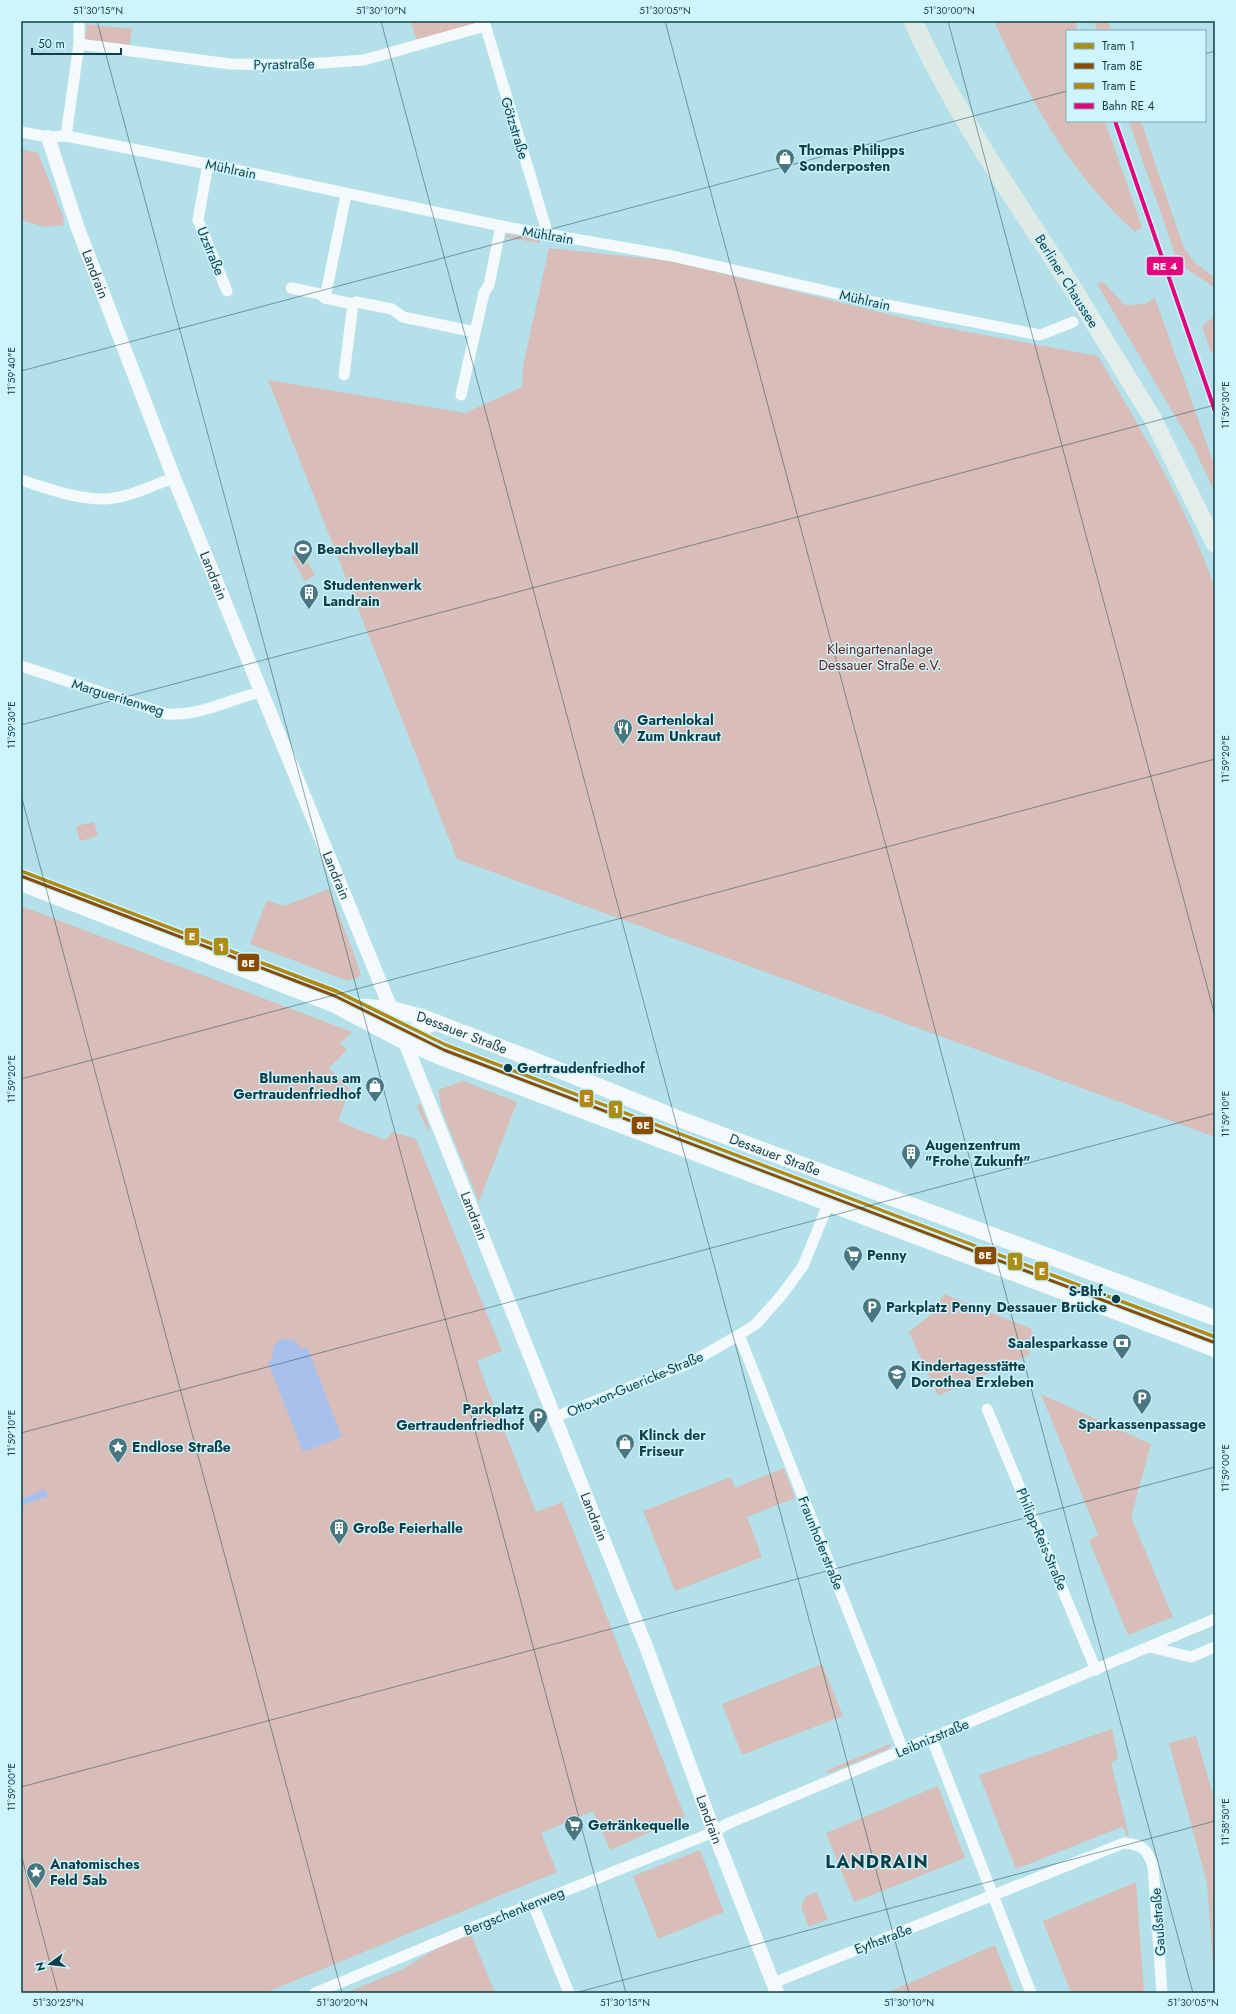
<svg xmlns="http://www.w3.org/2000/svg" width="1236" height="2014" font-family="Jost,sans-serif">
  <style>
    .green { fill: #d8bdb8 }
    .water { fill: #a8c1ec }
    .lines { fill: none; stroke-linecap: round; stroke-linejoin: round }
    .minor { stroke: #f4fafc; stroke-width: 11 }
    .tertiary { stroke: #f4fafc; stroke-width: 14 }
    .secondary { stroke: #f4fafc; stroke-width: 16 }
    .primary { stroke: #e3eeec; stroke-width: 18 }
    .trunk { stroke: #ddeae6; stroke-width: 19 }
    .tram { stroke: #c2cfd2; stroke-width: 1 }
    .rail-1-casing { stroke: #cef4fd; stroke-width: 7 }
    .rail-1 { stroke: #e5007d; stroke-width: 4 }
    .tram-1-casing { stroke: #cef4fd; stroke-width: 6 }
    .tram-2-casing { stroke: #cef4fd; stroke-width: 6 }
    .tram-3-casing { stroke: #cef4fd; stroke-width: 6 }
    .tram-1 { stroke: #a88f18; stroke-width: 3 }
    .tram-2 { stroke: #884b00; stroke-width: 3 }
    .tram-3 { stroke: #b18715; stroke-width: 3 }
    .ticks { fill: none; stroke: #0e3e46; stroke-width: 1; stroke-opacity: 0.45 }
    .stop-dot { fill: #0e3e46; stroke: #cef4fd; stroke-width: 1.5 }
    .labels { text-anchor: middle; dominant-baseline: central; stroke-width: 3; stroke-linejoin: round; paint-order: stroke }
    .street-label { font-size: 14px; fill: #0e3e46; stroke: #cef4fd }
    .poi-label { font-size: 14px; font-weight: bold; fill: #0e3e46; stroke: #cef4fd; text-anchor: start }
    .park-label { font-size: 14px; fill: #621d11; stroke: #cef4fd }
    .stop-label { font-size: 14px; font-weight: bold; fill: #0e3e46; stroke: #cef4fd; text-anchor: start }
    .district-label { font-size: 18px; font-weight: bold; letter-spacing: 1px; fill: #0e3e46; stroke: #cef4fd }
    .line-badge { stroke: #cef4fd; stroke-width: 1.5 }
    .badge-label { font-size: 11px; text-anchor: middle; font-weight: bold; fill: #fff }
    .neatline { fill: none; stroke: #0e3e46; stroke-width: 1.5 }
    .ticks-label { font-size: 10px; text-anchor: middle; fill: #0e3e46 }
  </style>
  <rect width="100%" height="100%" fill="#b4e0e9"/>
  <g class="green">
    <polygon points="410,21 475,21 476,24 417,41"/>
    <path d="M994,21H1075L1078,31H1067V121H1105L1142,227L1135,232C1072,176 1028,97 994,21Z"/>
    <polygon points="1094,21 1108,21 1112,31 1097,31"/>
    <polygon points="87,24 132,29 129,47 85,41"/>
    <polygon points="1129,121 1141,121 1183,246 1194,262 1215,278 1215,288 1178,263"/>
    <polygon points="21,149 38,153 63,216 64,225 45,227 21,220"/>
    <polygon points="507,234 540,240 540,243 504,237"/>
    <path d="M549,248L671,261L941,327L1098,356C1142,431 1187,506 1215,589V1137L457,859L268,380L465,413L522,387L523,366Z"/>
    <polygon points="1102,281 1125,305 1145,304 1155,298 1215,467 1215,493 1194,448 1097,284"/>
    <polygon points="1215,316 1215,354 1211,352 1202,326"/>
    <polygon points="301,551 315,575 305,581 291,557"/>
    <polygon points="94,822 98,836 80,841 76,826"/>
    <polygon points="329,889 354,954 361,976 348,981 250,944 267,900 283,906"/>
    <polygon points="21,906 352,1032 340,1043 347,1050 329,1068 350,1089 338,1121 385,1140 393,1132 416,1139 502,1351 477,1361 536,1512 562,1502 685,1817 610,1850 593,1811 541,1833 557,1872 265,1993 21,1993"/>
    <polygon points="463,1081 517,1102 479,1202 442,1111 438,1090"/>
    <polygon points="420,1103 430,1129 427,1129 417,1106"/>
    <polygon points="944,1294 1032,1329 1029,1355 938,1396 909,1332 933,1313"/>
    <polygon points="1041,1394 1151,1444 1131,1517 1173,1617 1128,1635 1089,1540 1098,1535"/>
    <polygon points="784,1468 795,1498 747,1517 762,1557 675,1591 643,1511 731,1477 735,1488"/>
    <polygon points="822,1664 843,1716 742,1755 722,1704"/>
    <polygon points="1112,1729 1118,1758 1111,1763 1129,1836 1126,1836 1125,1830 1121,1827 1016,1869 979,1775"/>
    <polygon points="1196,1736 1215,1802 1215,1993 1207,1883 1169,1743"/>
    <polygon points="892,1743 888,1749 830,1773 826,1771"/>
    <polygon points="938,1786 965,1858 854,1902 826,1833"/>
    <polygon points="700,1850 724,1912 658,1939 633,1876"/>
    <polygon points="1136,1882 1144,1993 1071,1993 1043,1921"/>
    <polygon points="817,1892 828,1919 809,1927 801,1907 806,1896"/>
    <polygon points="469,1929 495,1993 346,1993 401,1970"/>
    <polygon points="995,1945 1014,1993 892,1993 891,1991"/>
  </g>
  <g class="water">
    <path d="M282,1339C292,1338 296,1340 301,1349L307,1347L342,1437L303,1452L268,1362L273,1360L272,1353L275,1344Z"/>
    <polygon points="45,1489 48,1496 21,1506 21,1499"/>
  </g>
  <g class="lines">
    <g class="minor">
      <polyline points="484,21 548,235"/>
      <polyline points="79,44 230,64 294,65 364,60 485,26"/>
      <polyline points="21,132 48,137 66,136 208,164 501,226 672,256 887,305 1040,335 1073,322"/>
      <polyline points="66,136 79,44 79,21"/>
      <polyline points="208,164 198,220 227,291"/>
      <polyline points="346,195 325,298 353,304 356,302 392,309 403,317 475,332"/>
      <polyline points="291,288 320,294 325,298"/>
      <polyline points="344,375 353,304"/>
      <polyline points="461,395 484,293 489,285 501,226"/>
      <path d="M21,480C47,488 75,499 103,499C127,499 152,485 174,478"/>
      <path d="M21,666L167,714C203,716 228,699 262,692"/>
      <polyline points="739,1335 903,1750"/>
      <polyline points="987,1409 1096,1670"/>
      <polyline points="555,1417 690,1363 739,1335 756,1324 781,1296 803,1266 829,1202"/>
      <polyline points="1150,1647 1191,1657 1215,1647"/>
      <polyline points="932,1739 1031,1993"/>
      <polyline points="533,1904 569,1993"/>
      <path d="M773,1983L1124,1843C1142,1844 1147,1849 1153,1866L1162,1993"/>
      <polyline points="315,1993 469,1929 714,1832 727,1824 1215,1619"/>
    </g>
    <g class="tertiary">
      <path id="s1" d="M48,137L77,226L174,478L391,1009"/>
      <path id="s2" d="M405,1042L647,1649L714,1832L777,1993"/>
    </g>
    <g class="secondary">
      <polyline points="21,883 333,1004 405,1042 438,1056 1215,1349"/>
      <path id="s3" d="M341,1005L391,1009L422,1017L529,1058L682,1120L1215,1318"/>
      <polyline points="391,1009 405,1042"/>
      <polyline points="405,1042 414,1031 436,1022"/>
    </g>
    <polyline class="primary" points="1077,295 1153,419 1215,544"/>
    <path class="trunk" d="M913,21C957,118 1020,206 1077,295"/>
    <polyline class="tram" points="574,1093 614,1103"/>
    <defs>
      <polyline id="rail-1" points="1115,121 1215,411"/>
    </defs>
    <use href="#rail-1" class="rail-1-casing"/>
    <use href="#rail-1" class="rail-1"/>
    <defs>
      <polyline id="tram-1" points="21,871 337,991 446,1045 1215,1337"/>
      <polyline id="tram-2" points="21,876 335,996 444,1050 1213,1342"/>
      <polyline id="tram-3" points="21,871 337,992 446,1045 1213,1336"/>
    </defs>
    <use href="#tram-1" class="tram-1-casing"/>
    <use href="#tram-2" class="tram-2-casing"/>
    <use href="#tram-3" class="tram-3-casing"/>
    <use href="#tram-1" class="tram-1"/>
    <use href="#tram-2" class="tram-2"/>
    <use href="#tram-3" class="tram-3"/>
  </g>
  <path class="ticks" d="M97,21L626,1993M381,21L909,1993M665,21L1193,1993M948,21L1215,1016M1205,54L1215,51M21,371L1067,91M21,725L1215,405M21,795L342,1993M21,1079L1215,759M21,1433L1215,1113M21,1787L1215,1467M21,1854L58,1993M575,1993L1215,1821"/>
  <defs>
    <symbol id="shop-pin" viewBox="-11 -11 22 30"><path d="M0 17L-7.5 6A9.5 9.5 0 1 1 7.5 6Z" fill="#48777f" stroke="#cef4fd"/><path d="M-5-2.5h2.3a2.7 3.5 0 0 1 5.4 0H5L5.5 6h-11ZM-1.5-2.5h3a1.5 2.3 0 0 0-3 0Z" fill="#fff"/></symbol>
    <symbol id="stadium-pin" viewBox="-11 -11 22 30"><path d="M0 17L-7.5 6A9.5 9.5 0 1 1 7.5 6Z" fill="#48777f" stroke="#cef4fd"/><path d="M0-5a6.5 5 0 1 0 0 10a6.5 5 0 1 0 0-10ZM-3.5-1.8h7v3.6h-7Z" fill="#fff"/></symbol>
    <symbol id="building-pin" viewBox="-11 -11 22 30"><path d="M0 17L-7.5 6A9.5 9.5 0 1 1 7.5 6Z" fill="#48777f" stroke="#cef4fd"/><path d="M-4-6H4V6H1V3H-1V6H-4ZM-2.5-4.3h1.7v1.8h-1.7ZM.8-4.3h1.7v1.8H.8ZM-2.5-1h1.7V.8h-1.7ZM.8-1h1.7V.8H.8Z" fill="#fff"/></symbol>
    <symbol id="restaurant-pin" viewBox="-11 -11 22 30"><path d="M0 17L-7.5 6A9.5 9.5 0 1 1 7.5 6Z" fill="#48777f" stroke="#cef4fd"/><path d="M-5-6h1v4h1v-4h1v4h1v-4h1v5L-1.5 .5V6h-2V.5L-5-1ZM5-6V6H3V1.5H1.5Q1.5-4 5-6Z" fill="#fff"/></symbol>
    <symbol id="supermarket-pin" viewBox="-11 -11 22 30"><path d="M0 17L-7.5 6A9.5 9.5 0 1 1 7.5 6Z" fill="#48777f" stroke="#cef4fd"/><path d="M-6-5.5h2.5l.6 2H6L4.5 2H-2.5L-4.4-4H-6ZM-1.5 3.2a1.3 1.3 0 1 0 .1 0ZM3 3.2a1.3 1.3 0 1 0 .1 0Z" fill="#fff"/></symbol>
    <symbol id="parking-pin" viewBox="-11 -11 22 30"><path d="M0 17L-7.5 6A9.5 9.5 0 1 1 7.5 6Z" fill="#48777f" stroke="#cef4fd"/><path d="M-3.5-5.5H1a3.5 3.5 0 0 1 0 7H-1V5.5H-3.5ZM-1-3.4V-.6H.8a1.4 1.4 0 0 0 0-2.8Z" fill="#fff"/></symbol>
    <symbol id="bank-pin" viewBox="-11 -11 22 30"><path d="M0 17L-7.5 6A9.5 9.5 0 1 1 7.5 6Z" fill="#48777f" stroke="#cef4fd"/><path d="M-6-4H6V4H-6ZM0-2.3a2.3 2.3 0 1 0 0 4.6a2.3 2.3 0 1 0 0-4.6Z" fill="#fff"/></symbol>
    <symbol id="school-pin" viewBox="-11 -11 22 30"><path d="M0 17L-7.5 6A9.5 9.5 0 1 1 7.5 6Z" fill="#48777f" stroke="#cef4fd"/><path d="M0-5L7-2L0 1L-7-2ZM-4 1L0 2.5L4 1V4Q0 6-4 4Z" fill="#fff"/></symbol>
    <symbol id="sight-pin" viewBox="-11 -11 22 30"><path d="M0 17L-7.5 6A9.5 9.5 0 1 1 7.5 6Z" fill="#48777f" stroke="#cef4fd"/><path d="M0-6L1.8-2.2L6-1.7L2.9 1.2L3.7 5.4L0 3.3L-3.7 5.4L-2.9 1.2L-6-1.7L-1.8-2.2Z" fill="#fff"/></symbol>
  </defs>
  <g fill-rule="evenodd">
    <use href="#shop-pin" x="774" y="147" width="22" height="30"/>
    <use href="#stadium-pin" x="292" y="538" width="22" height="30"/>
    <use href="#building-pin" x="298" y="582" width="22" height="30"/>
    <use href="#restaurant-pin" x="612" y="717" width="22" height="30"/>
    <use href="#shop-pin" x="364" y="1075" width="22" height="30"/>
    <use href="#building-pin" x="900" y="1142" width="22" height="30"/>
    <use href="#supermarket-pin" x="842" y="1244" width="22" height="30"/>
    <use href="#parking-pin" x="861" y="1296" width="22" height="30"/>
    <use href="#bank-pin" x="1111" y="1332" width="22" height="30"/>
    <use href="#school-pin" x="886" y="1363" width="22" height="30"/>
    <use href="#parking-pin" x="1131" y="1387" width="22" height="30"/>
    <use href="#parking-pin" x="527" y="1406" width="22" height="30"/>
    <use href="#shop-pin" x="614" y="1432" width="22" height="30"/>
    <use href="#sight-pin" x="107" y="1436" width="22" height="30"/>
    <use href="#building-pin" x="328" y="1517" width="22" height="30"/>
    <use href="#supermarket-pin" x="563" y="1814" width="22" height="30"/>
    <use href="#sight-pin" x="25" y="1861" width="22" height="30"/>
  </g>
  <g class="stop-dot">
    <circle cx="508" cy="1068" r="5"/>
    <circle cx="1116" cy="1299" r="5"/>
  </g>
  <g class="labels">
    <g class="street-label">
      <text transform="translate(284 64) rotate(-1)">Pyrastraße</text>
      <text transform="translate(515 128) rotate(73)">Götzstraße</text>
      <text transform="translate(231 169) rotate(12)">Mühlrain</text>
      <text transform="translate(548 235) rotate(10)">Mühlrain</text>
      <text transform="translate(211 251) rotate(68)">Uzstraße</text>
      <text stroke="none"><textPath href="#s1" startOffset="145">Landrain</textPath></text>
      <text transform="translate(1067 281) rotate(58)">Berliner Chaussee</text>
      <text transform="translate(865 300) rotate(13)">Mühlrain</text>
      <text stroke="none"><textPath href="#s1" startOffset="469">Landrain</textPath></text>
      <text transform="translate(118 697) rotate(17)">Margueritenweg</text>
      <text stroke="none"><textPath href="#s1" startOffset="793">Landrain</textPath></text>
      <text stroke="none"><textPath href="#s3" startOffset="125">Dessauer Straße</textPath></text>
      <text stroke="none"><textPath href="#s3" startOffset="461">Dessauer Straße</textPath></text>
      <text stroke="none"><textPath href="#s2" startOffset="187">Landrain</textPath></text>
      <text transform="translate(635 1384) rotate(-23)">Otto-von-Guericke-Straße</text>
      <text stroke="none"><textPath href="#s2" startOffset="511">Landrain</textPath></text>
      <text transform="translate(1042 1539) rotate(67)">Philipp-Reis-Straße</text>
      <text transform="translate(821 1543) rotate(68)">Fraunhoferstraße</text>
      <text transform="translate(932 1738) rotate(-23)">Leibnizstraße</text>
      <text stroke="none"><textPath href="#s2" startOffset="835">Landrain</textPath></text>
      <text transform="translate(514 1911) rotate(-22)">Bergschenkenweg</text>
      <text transform="translate(1158 1922) rotate(-94)">Gaußstraße</text>
      <text transform="translate(883 1939) rotate(-21)">Eythstraße</text>
    </g>
    <g class="poi-label">
      <text x="799" y="150">Thomas Philipps<tspan x="799" dy="16">Sonderposten</tspan></text>
      <text x="317" y="549">Beachvolleyball</text>
      <text x="323" y="585">Studentenwerk<tspan x="323" dy="16">Landrain</tspan></text>
      <text x="637" y="720">Gartenlokal<tspan x="637" dy="16">Zum Unkraut</tspan></text>
      <text x="361" y="1078" text-anchor="end">Blumenhaus am<tspan x="361" dy="16">Gertraudenfriedhof</tspan></text>
      <text x="925" y="1145">Augenzentrum<tspan x="925" dy="16">"Frohe Zukunft"</tspan></text>
      <text x="867" y="1255">Penny</text>
      <text x="886" y="1307">Parkplatz Penny</text>
      <text x="1108" y="1343" text-anchor="end">Saalesparkasse</text>
      <text x="911" y="1366">Kindertagesstätte<tspan x="911" dy="16">Dorothea Erxleben</tspan></text>
      <text x="524" y="1409" text-anchor="end">Parkplatz<tspan x="524" dy="16">Gertraudenfriedhof</tspan></text>
      <text x="1142" y="1424" text-anchor="middle">Sparkassenpassage</text>
      <text x="639" y="1435">Klinck der<tspan x="639" dy="16">Friseur</tspan></text>
      <text x="132" y="1447">Endlose Straße</text>
      <text x="353" y="1528">Große Feierhalle</text>
      <text x="588" y="1825">Getränkequelle</text>
      <text x="50" y="1864">Anatomisches<tspan x="50" dy="16">Feld 5ab</tspan></text>
    </g>
    <g class="park-label">
      <text x="880" y="649">Kleingartenanlage<tspan x="880" dy="16">Dessauer Straße e.V.</tspan></text>
    </g>
    <g class="stop-label">
      <text x="517" y="1068">Gertraudenfriedhof</text>
      <text x="1107" y="1291" text-anchor="end">S-Bhf.<tspan x="1107" dy="16">Dessauer Brücke</tspan></text>
    </g>
    <g class="district-label">
      <text x="877" y="1862">LANDRAIN</text>
    </g>
  </g>
  <g class="line-badge">
    <rect x="1146" y="256" width="38" height="20" rx="4" fill="#e5007d"/>
    <rect x="184" y="927" width="16" height="19" rx="4" fill="#b18715"/>
    <rect x="213" y="937" width="16" height="19" rx="4" fill="#a88f18"/>
    <rect x="237" y="953" width="23" height="19" rx="4" fill="#884b00"/>
    <rect x="579" y="1089" width="15" height="19" rx="4" fill="#b18715"/>
    <rect x="608" y="1100" width="15" height="19" rx="4" fill="#a88f18"/>
    <rect x="631" y="1116" width="23" height="19" rx="4" fill="#884b00"/>
    <rect x="974" y="1246" width="23" height="19" rx="4" fill="#884b00"/>
    <rect x="1007" y="1252" width="16" height="19" rx="4" fill="#a88f18"/>
    <rect x="1034" y="1261" width="15" height="20" rx="4" fill="#b18715"/>
  </g>
  <g class="badge-label">
    <text x="1165" y="270">RE 4</text>
    <text x="192" y="940">E</text>
    <text x="221" y="951">1</text>
    <text x="248" y="967">8E</text>
    <text x="587" y="1102">E</text>
    <text x="616" y="1113">1</text>
    <text x="643" y="1129">8E</text>
    <text x="985" y="1259">8E</text>
    <text x="1015" y="1265">1</text>
    <text x="1042" y="1275">E</text>
  </g>
  <rect width="1236" height="2014" fill="none" stroke="#cef4fd" stroke-width="44"/>
  <rect x="1066" y="30" width="140" height="92" fill="#cef4fd" stroke="#81abb4"/>
  <rect x="1074" y="43" width="20" height="6" fill="#a88f18" stroke="#81abb4"/>
  <text x="1102" y="50" font-size="12" fill="#0e3e46">Tram 1</text>
  <rect x="1074" y="63" width="20" height="6" fill="#884b00" stroke="#81abb4"/>
  <text x="1102" y="70" font-size="12" fill="#0e3e46">Tram 8E</text>
  <rect x="1074" y="83" width="20" height="6" fill="#b18715" stroke="#81abb4"/>
  <text x="1102" y="90" font-size="12" fill="#0e3e46">Tram E</text>
  <rect x="1074" y="103" width="20" height="6" fill="#e5007d" stroke="#81abb4"/>
  <text x="1102" y="110" font-size="12" fill="#0e3e46">Bahn RE 4</text>
  <g transform="translate(50 1964) rotate(255)" stroke="#cef4fd" stroke-width="3" paint-order="stroke">
  <path d="M0-3L7 15L0 10L-7 15Z" fill="#0e3e46"/>
  <text y="-6" font-size="11" font-weight="bold" text-anchor="middle" fill="#0e3e46">N</text>
  </g>
  <path d="M32 48v6h89v-6" fill="none" stroke="#0e3e46" stroke-width="2"/>
  <text x="38" y="48" font-size="12" fill="#0e3e46" stroke="#cef4fd" stroke-width="3" paint-order="stroke">50 m</text>
  <rect x="22" y="22" width="1192" height="1970" class="neatline"/>
  <g class="ticks-label">
    <text x="98" y="14">51°30'15"N</text>
    <text x="381" y="14">51°30'10"N</text>
    <text x="665" y="14">51°30'05"N</text>
    <text x="949" y="14">51°30'00"N</text>
    <text transform="translate(11 371) rotate(-90)" y="4">11°59'40"E</text>
    <text transform="translate(1225 405) rotate(-90)" y="4">11°59'30"E</text>
    <text transform="translate(11 725) rotate(-90)" y="4">11°59'30"E</text>
    <text transform="translate(1225 759) rotate(-90)" y="4">11°59'20"E</text>
    <text transform="translate(11 1079) rotate(-90)" y="4">11°59'20"E</text>
    <text transform="translate(1225 1114) rotate(-90)" y="4">11°59'10"E</text>
    <text transform="translate(11 1433) rotate(-90)" y="4">11°59'10"E</text>
    <text transform="translate(1225 1468) rotate(-90)" y="4">11°59'00"E</text>
    <text transform="translate(11 1787) rotate(-90)" y="4">11°59'00"E</text>
    <text transform="translate(1225 1822) rotate(-90)" y="4">11°58'50"E</text>
    <text x="58" y="2006">51°30'25"N</text>
    <text x="342" y="2006">51°30'20"N</text>
    <text x="625" y="2006">51°30'15"N</text>
    <text x="909" y="2006">51°30'10"N</text>
    <text x="1193" y="2006">51°30'05"N</text>
  </g>
</svg>
